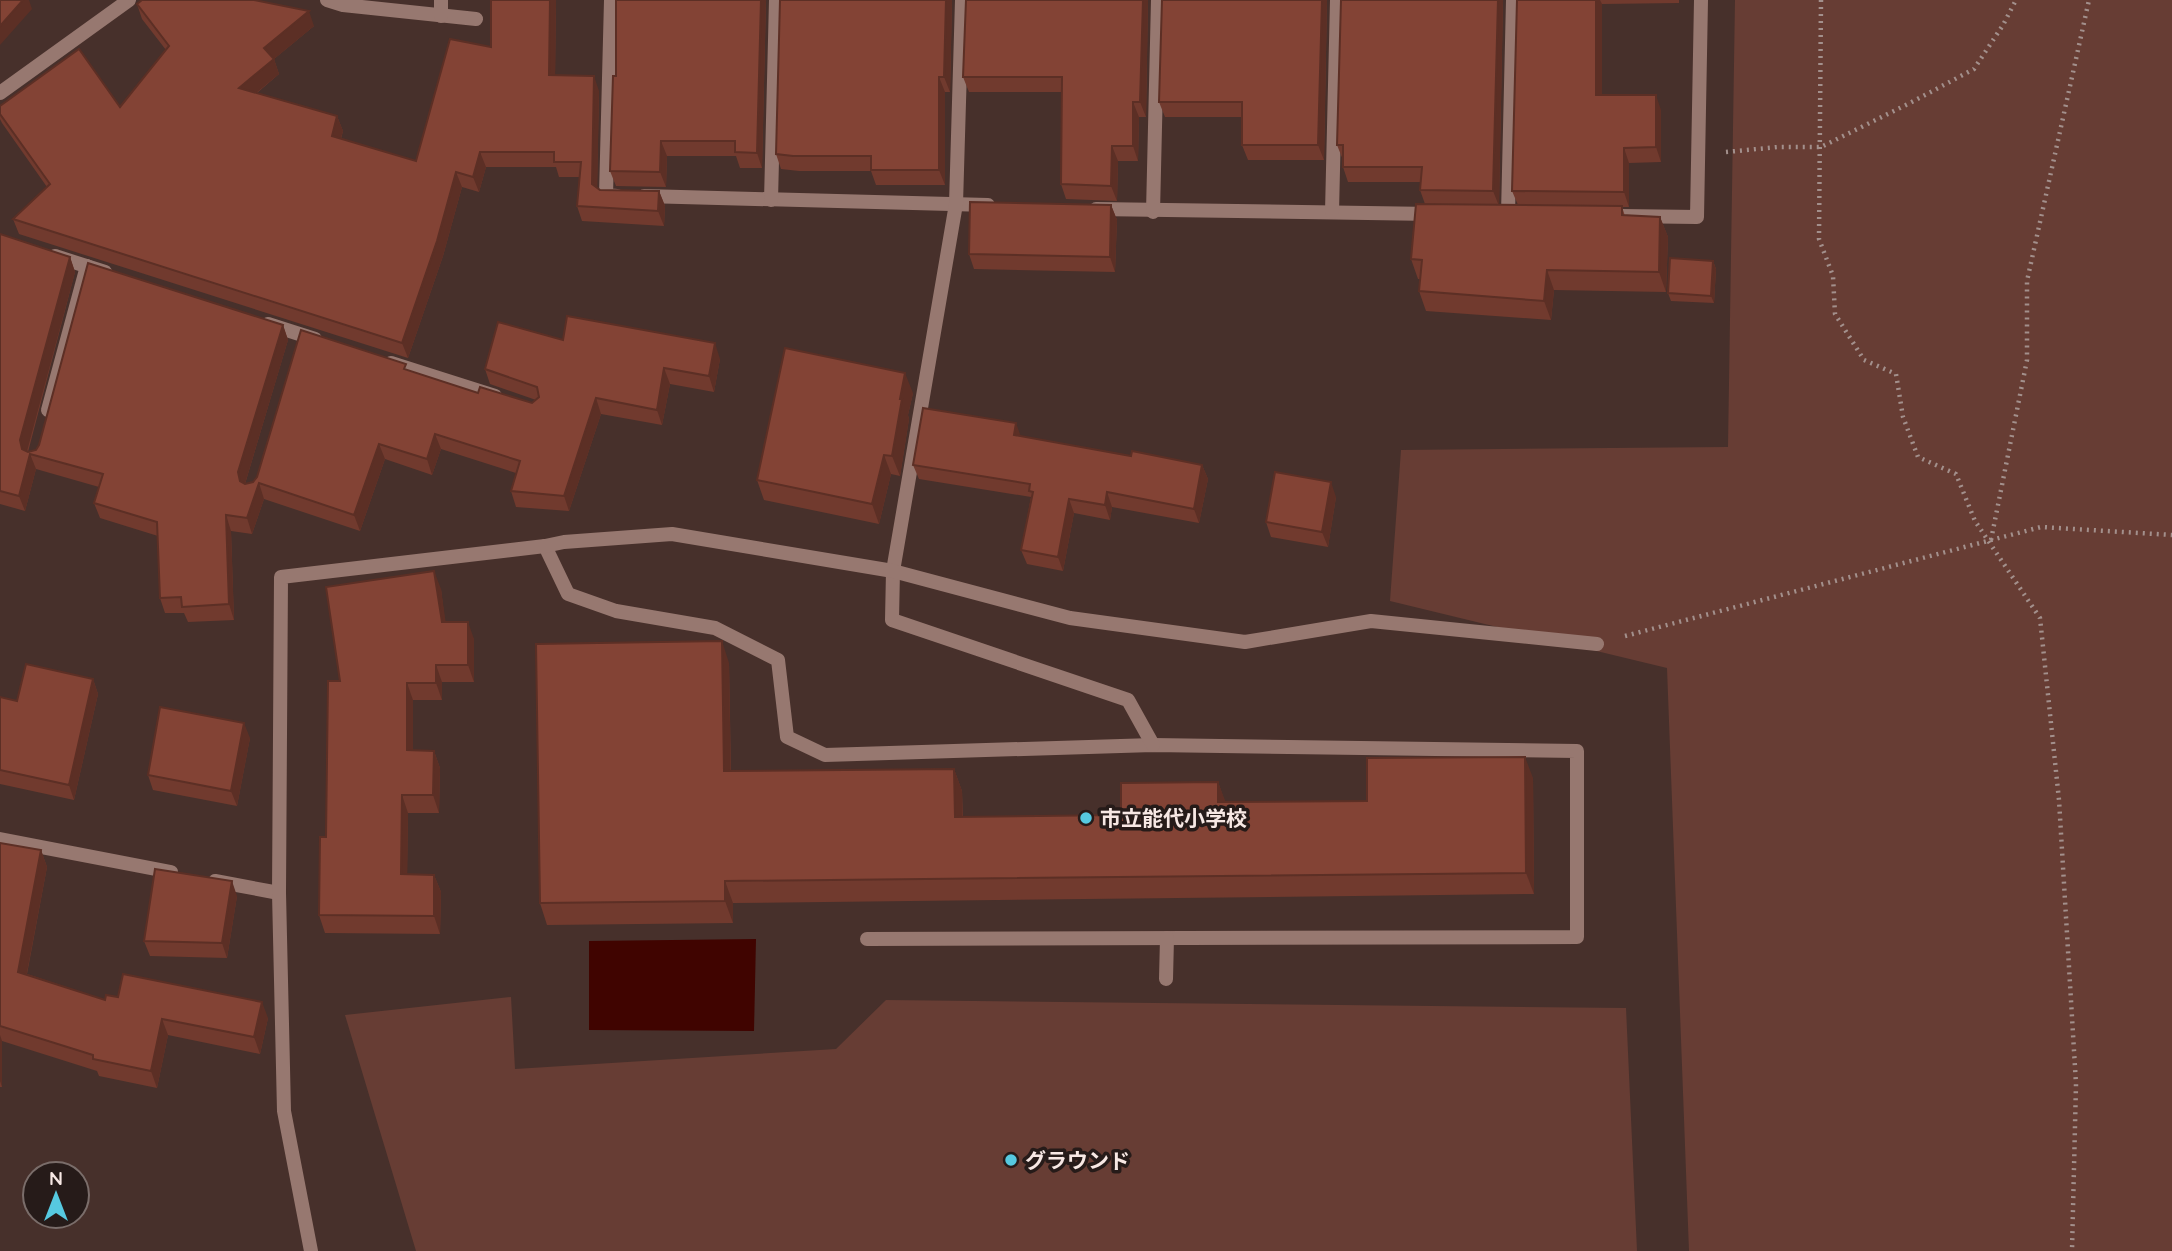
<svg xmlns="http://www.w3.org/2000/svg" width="2172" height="1251" font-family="Quicksand,'Noto Sans JP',sans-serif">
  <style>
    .green { fill: #673d34 }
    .water { fill: #400400 }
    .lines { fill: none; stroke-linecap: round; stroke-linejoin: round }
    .path { stroke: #a3908c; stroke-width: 4.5; stroke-dasharray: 2 5; stroke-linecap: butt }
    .service { stroke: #977870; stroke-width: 14 }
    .minor { stroke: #977870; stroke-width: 14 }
    .wall { fill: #713a2e }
    .shaded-wall { fill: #5c2f25 }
    .building { fill: #834335; stroke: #5c2f25; stroke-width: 2 }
    .poi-dot { fill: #56c9e0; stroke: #261b19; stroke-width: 2.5 }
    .labels { text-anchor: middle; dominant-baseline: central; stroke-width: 7; stroke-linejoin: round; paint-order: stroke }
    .poi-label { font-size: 21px; font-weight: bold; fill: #f7e8e4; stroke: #261b19; text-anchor: start }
  </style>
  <rect width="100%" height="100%" fill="#47302b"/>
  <g class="green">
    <polygon points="1735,0 2172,0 2172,1251 1689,1251 1667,668 1390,601 1401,450 1728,447"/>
    <polygon points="511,997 515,1069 836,1049 886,1000 1626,1008 1637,1251 416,1251 345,1015"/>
  </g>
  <polygon class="water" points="756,939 754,1031 589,1030 589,941"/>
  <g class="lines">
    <g class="path">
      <polyline points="1821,0 1819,239 1833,276 1835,314 1864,360 1896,374 1903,417 1918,457 1956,474 1975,521 2040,618 2059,800 2076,1084 2072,1251"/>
      <polyline points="1726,152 1778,147 1821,147 1908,104 1974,69 2003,25 2016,0"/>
      <polyline points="1991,540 2027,360 2027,281 2089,0"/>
      <polyline points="1625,636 2041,527 2172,535"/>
    </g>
    <g class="service">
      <polyline points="327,0 343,5 476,19"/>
      <polyline points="545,546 568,594 616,611 715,628 778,660 787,737 825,755 1153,745 1577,751 1577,937 867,939"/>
      <polyline points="893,571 892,620 1128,700 1153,745"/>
      <polyline points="1166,979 1167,938"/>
    </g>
    <g class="minor">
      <polyline points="611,0 606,195 617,196"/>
      <polyline points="441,16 441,0"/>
      <polyline points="0,93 129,0"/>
      <polyline points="644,196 988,205"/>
      <polyline points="771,200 776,0"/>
      <polyline points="1096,209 1432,214"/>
      <polyline points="1153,212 1158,0"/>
      <polyline points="1332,212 1337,0"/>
      <polyline points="1508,214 1513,0"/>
      <polyline points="1621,216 1697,217 1701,0"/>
      <polyline points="55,256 105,272"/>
      <polyline points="268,324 315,339"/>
      <polyline points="391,363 495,396"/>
      <polyline points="48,410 87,266"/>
      <polyline points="893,571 956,204 962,0"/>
      <polyline points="0,839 171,872"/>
      <polyline points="215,881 279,893"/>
      <polyline points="311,1251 284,1111 279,893 281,577 545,546 564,542 672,534 893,571 1070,618 1245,642 1371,621 1597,644"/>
    </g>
  </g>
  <g class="wall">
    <polygon points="491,0 556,0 555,75 599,91 597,188 600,190 659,191 665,206 664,226 582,221 577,206 580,177 559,177 556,167 486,167 479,192 462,187 443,256 408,358 19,234 13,219 47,187 2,123 0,119 0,106 120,107 166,50 142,19 137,4 314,26 274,59 279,74 257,93 337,116 343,131 341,139 416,161 491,47"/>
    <polygon points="616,0 766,0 762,168 740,168 736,156 667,156 666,187 616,186 610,171 616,76"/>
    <polygon points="780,0 952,0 950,92 945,92 945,185 876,185 871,171 799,171 781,169 776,154"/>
    <polygon points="966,0 1148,0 1146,117 1139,117 1138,161 1118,161 1117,201 1066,199 1061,184 1061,92 969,92 963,77"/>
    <polygon points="1162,0 1327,0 1324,160 1248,160 1242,145 1242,117 1165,117 1159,102"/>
    <polygon points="1341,0 1503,0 1499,205 1518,205 1512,191 1517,0 1679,0 1679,3 1602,4 1602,95 1661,110 1661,162 1629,163 1629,207 1622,207 1625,216 1660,217 1668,237 1666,292 1554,290 1551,320 1426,311 1419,291 1420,279 1418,279 1411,259 1425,204 1420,190 1421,182 1348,182 1343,167 1343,160 1337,145"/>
    <polygon points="1111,205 1117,220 1115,272 974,269 969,254"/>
    <polygon points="0,234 70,257 75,272 28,452 36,450 283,325 288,340 245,484 253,482 408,370 478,393 532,403 536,400 490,384 485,369 563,340 720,359 714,392 670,384 662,425 601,414 569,511 516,507 511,491 516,473 441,449 432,475 385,459 360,531 264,499 252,534 231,531 234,620 188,622 184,613 165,613 160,598 158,536 100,518 94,503 99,487 36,469 25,511 0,504"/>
    <polygon points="1713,261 1716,269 1714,303 1671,301 1668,293"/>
    <polygon points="913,393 908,415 909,419 900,476 891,474 879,524 764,500 757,480"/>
    <polygon points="1021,436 1131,456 1202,465 1208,479 1199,523 1112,507 1110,520 1074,513 1063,571 1027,564 1021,550 1031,497 919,479 913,465"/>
    <polygon points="1336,497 1328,547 1271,537 1266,522"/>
    <polygon points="441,589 445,622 474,639 474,682 442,682 442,700 413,700 413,750 434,751 440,768 439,813 408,813 407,875 434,875 441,892 440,934 325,933 319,915 340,681"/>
    <polygon points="729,663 731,771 954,769 962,791 963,817 1121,815 1218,782 1225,802 1367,801 1533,778 1534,894 733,903 733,923 547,925 540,903"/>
    <polygon points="93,679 98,694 74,800 0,784 0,697 17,701"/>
    <polygon points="250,738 237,806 153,790 148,775"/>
    <polygon points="0,843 41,850 47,867 27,974 105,1000 268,1018 260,1054 168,1035 157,1088 99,1076 97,1071 2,1041 2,1087 0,1087"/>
    <polygon points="237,896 227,958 150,956 144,941"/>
  </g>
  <g class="shaded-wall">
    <polygon points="23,0 29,0 32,9 0,45 0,26"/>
    <polygon points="550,0 556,0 555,90 549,75"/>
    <polygon points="761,0 766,0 762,168 757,153"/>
    <polygon points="946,0 952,0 950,92 944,77"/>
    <polygon points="1143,0 1148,0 1146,117 1140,102"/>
    <polygon points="1322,0 1327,0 1324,160 1318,145"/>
    <polygon points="1498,0 1503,0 1499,206 1493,191"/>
    <polygon points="1596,0 1600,0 1602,4 1602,110 1596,95"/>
    <polygon points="309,11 314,26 274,59 279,74 244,103 239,88 264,48"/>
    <polygon points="594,76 599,91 597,199 592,184"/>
    <polygon points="939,77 945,92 945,185 939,170"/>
    <polygon points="1656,95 1661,110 1661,162 1656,147"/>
    <polygon points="1133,102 1139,117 1138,161 1133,146"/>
    <polygon points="337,116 343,131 337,151 332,136"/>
    <polygon points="661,141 667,156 666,187 660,172"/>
    <polygon points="1112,146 1118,161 1117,201 1111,186"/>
    <polygon points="1624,148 1629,163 1629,207 1624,192"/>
    <polygon points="480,152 486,167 479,192 473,177"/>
    <polygon points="456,172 462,187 443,256 408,358 402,343"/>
    <polygon points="659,191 665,206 664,226 658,211"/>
    <polygon points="1111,205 1117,220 1115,272 1110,257"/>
    <polygon points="1660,217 1668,237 1666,292 1659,272"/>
    <polygon points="70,257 75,272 26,455 30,454 36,469 25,511 19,496 22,449 20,440"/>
    <polygon points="1713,261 1716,269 1714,303 1711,296"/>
    <polygon points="1547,270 1554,290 1551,320 1544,301"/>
    <polygon points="283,325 288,340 244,487 240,481 238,472"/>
    <polygon points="715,343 720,359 714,392 709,376"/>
    <polygon points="664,368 670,384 662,425 657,410"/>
    <polygon points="905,373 913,393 908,415 909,419 900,476 892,456 900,399"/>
    <polygon points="596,398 601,414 569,511 564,496"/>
    <polygon points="1016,423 1021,437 1014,435"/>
    <polygon points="435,434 441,449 432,475 427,459"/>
    <polygon points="379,444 385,459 360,531 354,515"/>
    <polygon points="884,455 891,474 879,524 872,504"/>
    <polygon points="1202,465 1208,479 1199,523 1194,509"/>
    <polygon points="1331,482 1336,497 1328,547 1322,532"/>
    <polygon points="259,483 264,499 252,534 247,518"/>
    <polygon points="1107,492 1112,507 1110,520 1105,505"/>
    <polygon points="1069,499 1074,513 1063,571 1058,557"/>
    <polygon points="226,515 231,531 234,620 229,604"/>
    <polygon points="434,571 441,589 448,639 442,622"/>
    <polygon points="468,622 474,639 474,682 468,665"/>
    <polygon points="722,641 729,663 731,792 724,771"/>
    <polygon points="436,665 442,682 442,700 436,683"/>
    <polygon points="93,679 98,694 74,800 69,785"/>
    <polygon points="407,683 413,700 413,767 407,750"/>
    <polygon points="244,723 250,738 237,806 231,791"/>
    <polygon points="434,751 440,768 439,813 433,795"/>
    <polygon points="1525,757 1533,778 1534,894 1526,873"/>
    <polygon points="954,769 962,791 963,838 955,817"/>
    <polygon points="1218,782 1226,803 1218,802"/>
    <polygon points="402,795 408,813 407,892 401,874"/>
    <polygon points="41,850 47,867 24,988 18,972"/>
    <polygon points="434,875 441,892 440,934 434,916"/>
    <polygon points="232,881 237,896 227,958 222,943"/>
    <polygon points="725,881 733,903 733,923 725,901"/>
    <polygon points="262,1002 268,1018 260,1054 254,1037"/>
    <polygon points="162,1019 168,1035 157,1088 151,1071"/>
    <polygon points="0,1035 2,1041 2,1087 0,1081"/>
  </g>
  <g class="building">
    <polygon points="0,0 23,0 0,26"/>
    <polygon points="142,0 254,0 309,11 264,48 274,59 239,88 337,116 332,136 416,161 450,39 491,47 491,0 550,0 549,75 594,76 592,184 600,190 659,191 658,211 577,206 581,162 554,162 554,152 480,152 473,177 456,172 437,241 402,343 13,219 50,184 0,114 0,106 79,49 120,107 169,46 137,4"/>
    <polygon points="616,0 761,0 757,153 735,152 735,141 661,141 660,172 610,171 613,76 616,76"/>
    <polygon points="780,0 946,0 944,77 939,77 939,170 871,170 871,156 793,156 776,154"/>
    <polygon points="966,0 1143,0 1140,102 1133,102 1133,146 1112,146 1111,186 1061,184 1062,77 963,77"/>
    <polygon points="1162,0 1322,0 1318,145 1242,145 1242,102 1159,102"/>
    <polygon points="1341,0 1498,0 1493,191 1420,190 1422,167 1343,167 1343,145 1337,145"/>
    <polygon points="1517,0 1596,0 1596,95 1656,95 1656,147 1624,148 1624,192 1512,191"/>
    <polygon points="970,202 1111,205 1110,257 969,254"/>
    <polygon points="1416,204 1622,206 1622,215 1660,217 1659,272 1547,270 1544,301 1419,291 1422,260 1411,259"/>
    <polygon points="0,234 70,257 20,440 22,449 28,452 36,450 39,445 88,263 283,325 238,472 240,481 245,484 253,482 257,477 301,330 406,364 404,369 478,393 480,387 532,403 539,397 537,387 485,369 498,322 563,340 567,316 715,343 709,376 664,368 657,410 596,398 564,496 511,491 520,461 435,434 427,459 379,444 354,515 259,483 247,518 226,515 229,604 182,607 181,597 160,598 157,522 94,503 103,474 30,454 19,496 0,491"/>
    <polygon points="1670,258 1713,261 1711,296 1668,293"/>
    <polygon points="785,348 905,373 900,399 902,399 892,456 884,455 872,504 757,480"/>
    <polygon points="923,408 1016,423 1014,435 1131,456 1132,451 1202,465 1194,509 1107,492 1105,505 1069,499 1058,557 1021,550 1033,492 1029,491 1030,484 913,465"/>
    <polygon points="1275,472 1331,482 1322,532 1266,522"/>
    <polygon points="434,571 442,622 468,622 468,665 436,665 436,683 407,683 407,750 434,751 433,795 402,795 401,874 434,875 434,916 319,915 320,837 326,837 328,681 340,681 326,587"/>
    <polygon points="722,641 724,771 954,769 955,817 1121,815 1121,783 1218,782 1218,802 1367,801 1367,758 1525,757 1526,873 725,881 725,901 540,903 536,644"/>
    <polygon points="26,664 93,679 69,785 0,770 0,697 17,701"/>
    <polygon points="160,707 244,723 231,791 148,775"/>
    <polygon points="0,843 41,850 18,972 105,1000 106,995 118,997 123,974 262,1002 254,1037 162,1019 151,1071 93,1059 93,1055 0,1026"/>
    <polygon points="155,869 232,881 222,943 144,941"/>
  </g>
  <g class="poi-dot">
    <circle cx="1086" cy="818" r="7"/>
    <circle cx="1011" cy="1160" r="7"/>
  </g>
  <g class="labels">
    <g class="poi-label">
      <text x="1100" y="818">市立能代小学校</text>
      <text x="1025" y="1160">グラウンド</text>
    </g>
  </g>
  <g transform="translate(56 1195)"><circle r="33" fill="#261b19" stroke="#7a6d6a" stroke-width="2"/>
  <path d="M0-5L12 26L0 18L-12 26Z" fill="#56c9e0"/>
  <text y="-10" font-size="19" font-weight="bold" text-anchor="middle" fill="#f7e8e4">N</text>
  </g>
</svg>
